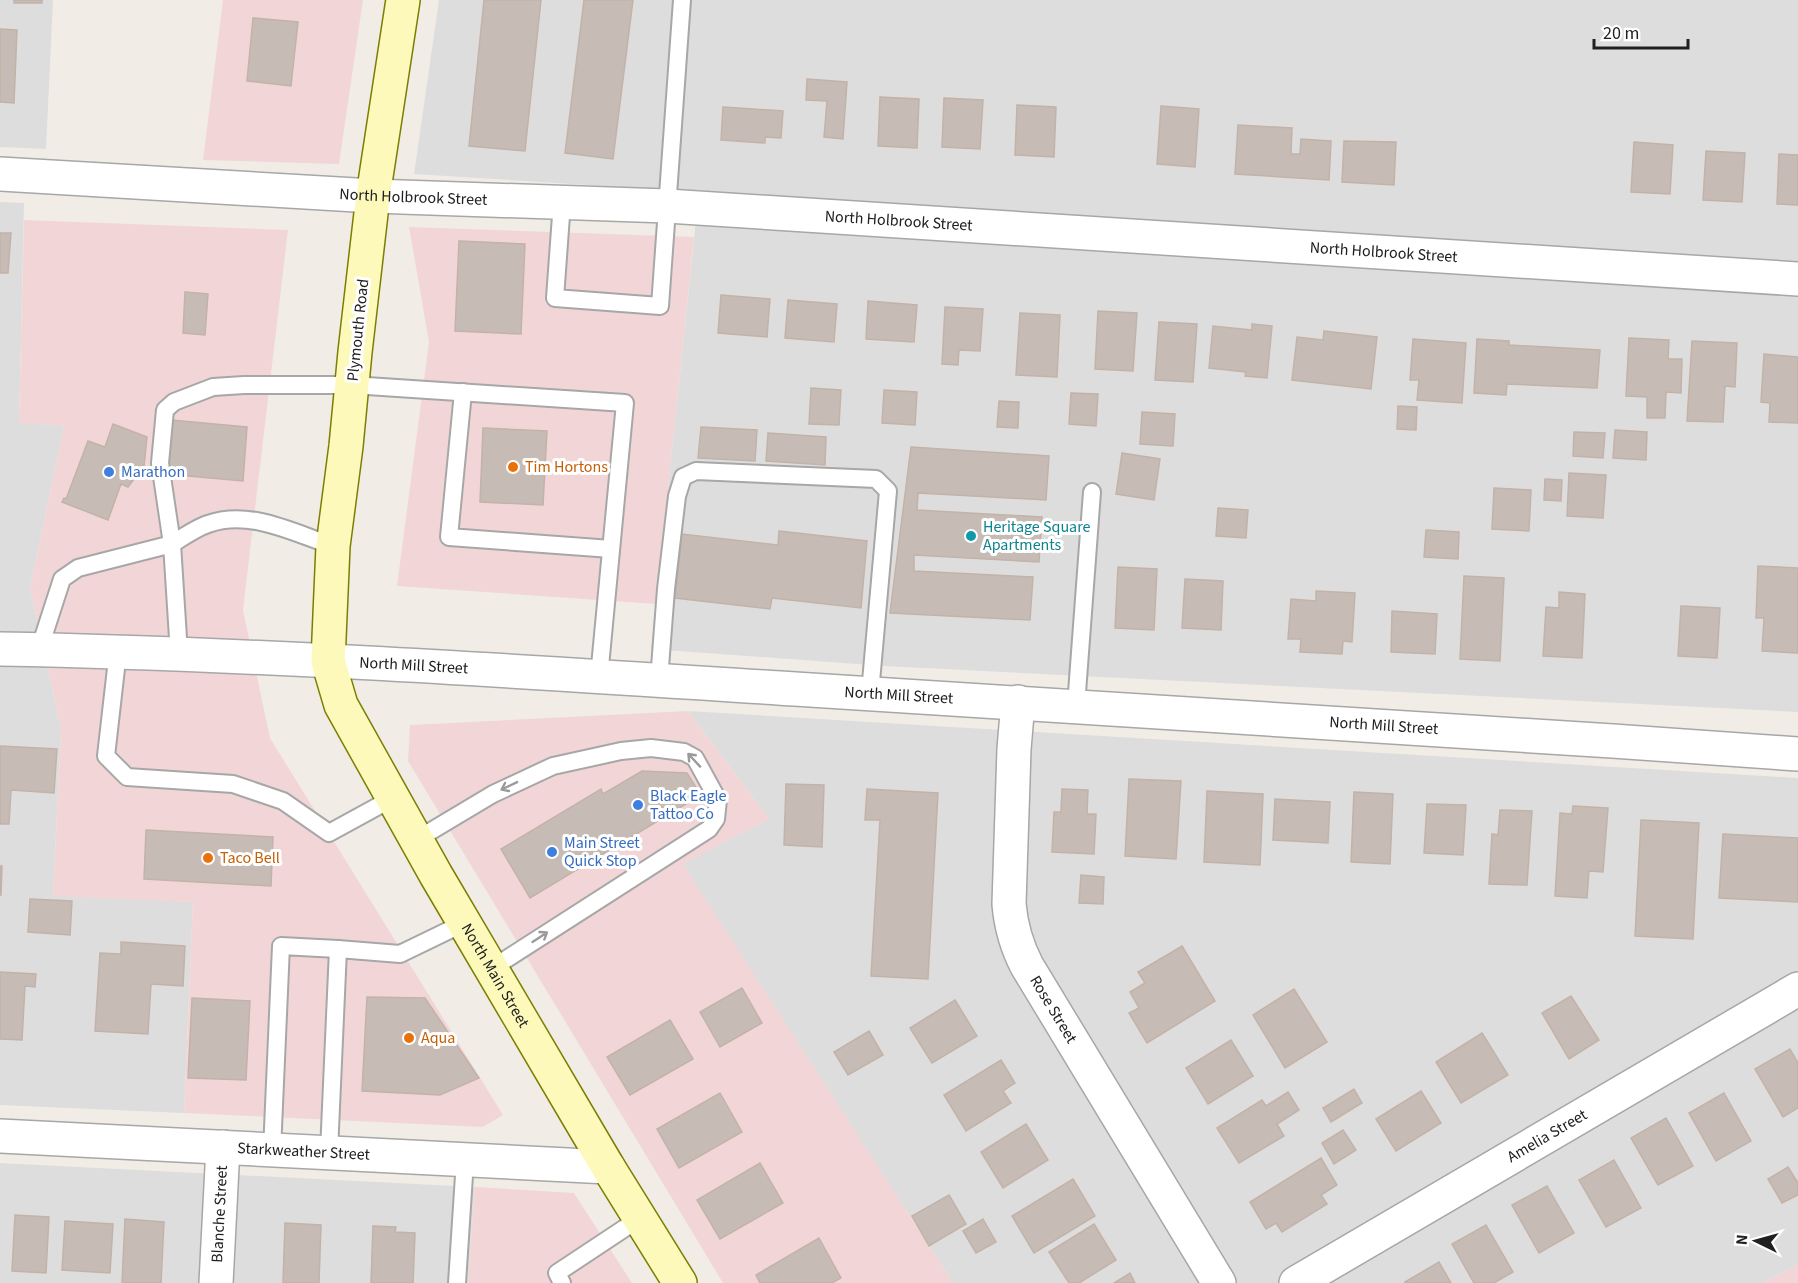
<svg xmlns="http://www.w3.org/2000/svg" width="1798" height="1283" font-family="'Source Sans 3',sans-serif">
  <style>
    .residential { fill: #dedddd }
    .commercial { fill: #f2d6d7 }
    .building { fill: #c6bcb5; stroke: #c3b2a8; stroke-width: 1.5 }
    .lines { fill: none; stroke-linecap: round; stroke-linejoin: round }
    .service-casing { stroke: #a7a7a7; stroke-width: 20 }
    .minor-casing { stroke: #a7a7a7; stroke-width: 36 }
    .tertiary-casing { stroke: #a7a7a7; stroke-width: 36 }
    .secondary-casing { stroke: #7b7e01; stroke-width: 36 }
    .service { stroke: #fff; stroke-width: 16 }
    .minor { stroke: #fff; stroke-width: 33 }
    .tertiary { stroke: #fff; stroke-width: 33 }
    .secondary { stroke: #fcf9ba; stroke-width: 33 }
    .oneway { stroke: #9b9b9b }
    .food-dot { fill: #e8710a; stroke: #fff; stroke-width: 2 }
    .shop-dot { fill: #3f7fe0; stroke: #fff; stroke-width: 2 }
    .culture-dot { fill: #0f9aa8; stroke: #fff; stroke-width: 2 }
    .labels { text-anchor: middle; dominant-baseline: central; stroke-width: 6; stroke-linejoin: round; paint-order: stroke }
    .street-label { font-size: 16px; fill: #202020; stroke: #fff }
    .food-label { font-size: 16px; fill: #c56008; stroke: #fff; text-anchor: start }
    .shop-label { font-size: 16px; fill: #366cbe; stroke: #fff; text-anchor: start }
    .culture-label { font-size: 16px; fill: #0d838f; stroke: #fff; text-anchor: start }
  </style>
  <rect width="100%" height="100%" fill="#f1ede6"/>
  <g class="residential">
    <polygon points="0,0 53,0 46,149 0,147"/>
    <polygon points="439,0 1798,0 1798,712 884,666 651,649 699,192 414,174"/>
    <polygon points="0,202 24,203 19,422 64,426 30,588 61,729 53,895 193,902 184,1113 0,1105"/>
    <polygon points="688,711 1798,778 1798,1264 1763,1283 953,1283 682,864 769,819"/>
    <polygon points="0,1163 475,1187 468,1283 0,1283"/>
  </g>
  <g class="commercial">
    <polygon points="223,0 363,0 339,164 203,160"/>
    <polygon points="24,220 288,230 243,610 270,738 503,1115 483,1127 184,1113 193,902 53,896 61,729 30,588 64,426 19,423"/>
    <polygon points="409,227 694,237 656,604 397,586 429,342"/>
    <polygon points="688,711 769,819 683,864 953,1283 723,1283 408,761 410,725"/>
    <polygon points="475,1187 574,1193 632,1283 468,1283"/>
    <polygon points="1798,1264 1798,1283 1763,1283"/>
  </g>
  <g class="building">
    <rect x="14" y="0" width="28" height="3"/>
    <polygon points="484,0 541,0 525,151 469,146"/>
    <polygon points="584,0 633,0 613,159 565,153"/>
    <polygon points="253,18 298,22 291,86 247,81"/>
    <polygon points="0,29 17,30 14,103 0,102"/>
    <polygon points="807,79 847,82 843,139 824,137 827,101 806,100"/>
    <polygon points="880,97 919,99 917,148 878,146"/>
    <polygon points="944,98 983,100 980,149 942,147"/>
    <polygon points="1017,105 1056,107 1054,157 1015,155"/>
    <polygon points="1161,106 1199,109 1195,167 1157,164"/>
    <polygon points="723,107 783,111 781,138 765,137 765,143 721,140"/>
    <polygon points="1238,125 1292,128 1291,154 1300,154 1301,139 1331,141 1329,180 1235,174"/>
    <polygon points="1344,141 1396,142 1394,185 1342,182"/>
    <polygon points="1634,142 1673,145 1670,194 1631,192"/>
    <polygon points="1706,151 1745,153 1742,202 1703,200"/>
    <polygon points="1779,154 1798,155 1798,205 1777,204"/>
    <polygon points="0,233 11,233 8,273 0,273"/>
    <polygon points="459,241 525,244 521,334 455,331"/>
    <polygon points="185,292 208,294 205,335 183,333"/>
    <polygon points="721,295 770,299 767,337 718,333"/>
    <polygon points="788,300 837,304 834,342 785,338"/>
    <polygon points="868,301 917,305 914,342 866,339"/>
    <polygon points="945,307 983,309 980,351 959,350 958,365 942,364"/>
    <polygon points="1098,311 1137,313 1133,371 1095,369"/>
    <polygon points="1020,313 1060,315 1057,377 1016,375"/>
    <polygon points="1159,322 1197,324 1193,382 1155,380"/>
    <polygon points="1252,324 1272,326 1267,378 1245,376 1246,372 1209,368 1213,326 1252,330"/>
    <polygon points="1324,331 1377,337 1371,389 1292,380 1297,337 1323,340"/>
    <polygon points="1629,338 1669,340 1668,359 1682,359 1681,393 1666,392 1665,418 1647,418 1647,397 1626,396"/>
    <polygon points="1413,339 1466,343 1462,403 1417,400 1419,380 1410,380"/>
    <polygon points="1477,339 1509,341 1509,345 1600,350 1597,388 1507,384 1506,395 1474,393"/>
    <polygon points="1692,341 1737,343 1735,387 1725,386 1723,422 1687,421"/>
    <polygon points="1764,354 1798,357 1798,423 1769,422 1770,403 1761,402"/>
    <polygon points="811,388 841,390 839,425 809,424"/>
    <polygon points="884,390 917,392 915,425 882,423"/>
    <polygon points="1071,393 1098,394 1096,426 1069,424"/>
    <polygon points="999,401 1019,402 1018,428 997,427"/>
    <polygon points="1398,406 1417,407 1416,430 1397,429"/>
    <polygon points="1142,412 1175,414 1173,446 1140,444"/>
    <polygon points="171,420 247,427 243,481 166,474"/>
    <polygon points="113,424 147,437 144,466 128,487 121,484 108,520 62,502 64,498 66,499 88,441 105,447"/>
    <polygon points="701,427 757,430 755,461 698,458"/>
    <polygon points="483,428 547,431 543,505 480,502"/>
    <polygon points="1615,430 1647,432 1646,460 1613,458"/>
    <polygon points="1574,432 1605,433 1603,458 1573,456"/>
    <polygon points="768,433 826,437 825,465 766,461"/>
    <polygon points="911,447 1049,456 1046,500 918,493 917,510 1042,517 1039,562 914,555 914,571 1033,577 1030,620 890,613"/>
    <polygon points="1122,453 1160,459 1154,500 1116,494"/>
    <polygon points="1569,473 1606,475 1603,518 1567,516"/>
    <polygon points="1545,479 1562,480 1561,501 1544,500"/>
    <polygon points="1494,488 1531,490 1529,531 1492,529"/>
    <polygon points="1218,508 1248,510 1246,538 1216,536"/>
    <polygon points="1426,530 1459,532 1458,559 1424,557"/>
    <polygon points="779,531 867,541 861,608 772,598 770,609 675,598 682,534 778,545"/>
    <polygon points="1758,566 1798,568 1798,653 1762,651 1764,618 1756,618"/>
    <polygon points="1118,567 1157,569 1154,630 1115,628"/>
    <polygon points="1464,576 1504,578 1500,661 1460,659"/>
    <polygon points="1185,579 1223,581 1221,630 1182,628"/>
    <polygon points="1316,591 1355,593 1352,642 1343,641 1342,654 1300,652 1301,639 1288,639 1291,599 1316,601"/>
    <polygon points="1559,592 1585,594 1582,658 1543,656 1546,607 1559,608"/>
    <polygon points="1681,606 1720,608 1717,658 1678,656"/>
    <polygon points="1392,611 1437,614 1435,654 1391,652"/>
    <polygon points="0,746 57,749 54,793 11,790 9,824 0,824"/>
    <polygon points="642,771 687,773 701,795 530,898 501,849 601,789 603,794"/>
    <polygon points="1129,779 1181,781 1176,859 1125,856"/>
    <polygon points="786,784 824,785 822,847 784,845"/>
    <polygon points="867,789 938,793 928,979 871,976 880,820 865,820"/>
    <polygon points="1062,789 1088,790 1087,814 1096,814 1094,854 1052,852 1054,812 1061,812"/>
    <polygon points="1207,791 1263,794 1260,865 1204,862"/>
    <polygon points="1354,792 1393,794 1390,864 1351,862"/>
    <polygon points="1275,799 1330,802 1328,843 1273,840"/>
    <polygon points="1427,804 1466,805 1463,855 1424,853"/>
    <polygon points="1573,806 1608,808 1603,872 1589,871 1587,898 1555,896 1560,813 1572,814"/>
    <polygon points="1500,810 1532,811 1527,885 1489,884 1492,834 1498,835"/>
    <polygon points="1641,820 1699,823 1693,939 1635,936"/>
    <polygon points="146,830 273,837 271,886 144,879"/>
    <polygon points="1723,834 1798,838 1798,902 1719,898"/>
    <polygon points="0,866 2,866 1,895 0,895"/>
    <polygon points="1081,875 1104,877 1103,904 1079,903"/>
    <polygon points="30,899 72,901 70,935 28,932"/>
    <polygon points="121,942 185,946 183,986 151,984 148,1034 95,1031 100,953 121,954"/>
    <polygon points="1182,946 1215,1001 1147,1043 1129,1013 1139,1008 1130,992 1145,983 1138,972"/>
    <polygon points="0,972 36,974 35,987 25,986 22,1040 0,1039"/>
    <polygon points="742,988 762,1023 720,1047 700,1012"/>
    <polygon points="1294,989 1327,1042 1285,1068 1253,1015"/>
    <polygon points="1571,996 1599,1040 1569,1059 1542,1013"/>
    <polygon points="367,997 425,998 479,1078 440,1095 362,1091"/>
    <polygon points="192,998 250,1001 246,1080 188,1078"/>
    <polygon points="955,1000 977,1036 932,1063 910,1028"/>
    <polygon points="670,1020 693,1059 630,1095 607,1057"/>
    <polygon points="869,1031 883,1055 848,1075 834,1052"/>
    <polygon points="1482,1033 1508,1075 1461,1103 1436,1062"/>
    <polygon points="1231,1040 1253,1076 1208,1104 1186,1068"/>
    <polygon points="1790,1049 1798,1063 1798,1108 1783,1117 1755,1069"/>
    <polygon points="1001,1060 1015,1083 1003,1091 1011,1103 966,1131 944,1095"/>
    <polygon points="1354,1089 1362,1103 1331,1122 1323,1108"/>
    <polygon points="1421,1091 1441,1123 1396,1151 1376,1119"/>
    <polygon points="1288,1092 1299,1110 1277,1124 1284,1136 1239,1163 1217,1128 1262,1100 1266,1106"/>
    <polygon points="720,1093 742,1132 679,1168 657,1129"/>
    <polygon points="1724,1093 1751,1141 1716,1161 1689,1113"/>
    <polygon points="1666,1118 1693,1166 1658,1185 1631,1138"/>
    <polygon points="1026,1124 1048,1160 1003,1188 981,1152"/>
    <polygon points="1343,1130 1356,1150 1334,1164 1322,1143"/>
    <polygon points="1321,1158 1337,1185 1321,1195 1327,1204 1282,1232 1276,1223 1266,1229 1250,1202"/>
    <polygon points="1614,1160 1641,1208 1606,1227 1579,1180"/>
    <polygon points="760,1163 783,1203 720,1239 697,1200"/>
    <polygon points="1788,1167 1798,1183 1798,1195 1782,1203 1768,1179"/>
    <polygon points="1073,1179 1095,1216 1034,1253 1012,1216"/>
    <polygon points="1547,1186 1574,1233 1539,1253 1512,1205"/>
    <polygon points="949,1195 966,1224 929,1246 912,1216"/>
    <polygon points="15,1215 49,1217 46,1273 12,1271"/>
    <polygon points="125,1219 164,1222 161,1283 122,1283"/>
    <polygon points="983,1219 996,1242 976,1253 963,1231"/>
    <polygon points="65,1221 113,1224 110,1273 62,1270"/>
    <polygon points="285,1223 321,1225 319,1283 283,1283"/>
    <polygon points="1094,1224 1116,1260 1079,1283 1069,1283 1049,1252"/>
    <polygon points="1486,1225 1513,1272 1494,1283 1474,1283 1452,1244"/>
    <polygon points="373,1226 396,1227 395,1232 415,1233 413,1283 371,1283"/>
    <polygon points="819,1238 841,1278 832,1283 760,1283 756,1275"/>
    <polygon points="1439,1262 1451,1283 1405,1283 1405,1282"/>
    <polygon points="1130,1273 1135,1283 1114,1283"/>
  </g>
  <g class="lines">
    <defs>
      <g id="service">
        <polyline points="562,202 555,298 660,306 682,0"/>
        <polyline points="463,392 449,537 611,549"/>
        <path d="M333,546C294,533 250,509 208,524C196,528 183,537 172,544L160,463L165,410L174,402L213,387L244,385H352L625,403L599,677"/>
        <polyline points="39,650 62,579 78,568 172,544 179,654"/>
        <polyline points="118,651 106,756 127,777 233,784 283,801 329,833 393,798"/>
        <polyline points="659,680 666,589 677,496 683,477 696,471 876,479 888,491 870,693"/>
        <polyline points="1076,706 1092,492"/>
        <polyline points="416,840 493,794 553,766 621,751 651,748 684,752 695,758 718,800 716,819 709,829 491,969"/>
        <polyline points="272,1151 281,946 338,949"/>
        <polyline points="329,1152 338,949 400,954 464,923"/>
        <polyline points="457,1283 465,1160"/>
        <polyline points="562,1283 557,1273 640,1218"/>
      </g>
      <g id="minor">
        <path id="s1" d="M0,174L373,196L667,206L1798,279"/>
        <path id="s2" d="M1018,702L1014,749L1009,904C1011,927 1016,945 1027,966L1219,1283"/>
        <path id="s3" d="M0,1136L608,1167"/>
        <path id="s4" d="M216,1283L223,1147"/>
        <path id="s5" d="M1296,1283L1798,989"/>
      </g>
      <g id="tertiary">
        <path id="s6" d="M0,649C266,654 530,672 795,689C1130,709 1464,730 1798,754"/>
      </g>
      <g id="secondary">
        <path id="s7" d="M403,0L373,196L355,352L346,446L333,546L328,661L341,705L436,875L608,1167L680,1283"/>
      </g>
    </defs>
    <use href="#service" class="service-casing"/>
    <use href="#minor" class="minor-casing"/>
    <use href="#tertiary" class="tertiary-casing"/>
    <use href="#secondary" class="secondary-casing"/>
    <use href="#service" class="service"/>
    <use href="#minor" class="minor"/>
    <use href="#tertiary" class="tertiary"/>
    <use href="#secondary" class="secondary"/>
  </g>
  <defs><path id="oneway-shaft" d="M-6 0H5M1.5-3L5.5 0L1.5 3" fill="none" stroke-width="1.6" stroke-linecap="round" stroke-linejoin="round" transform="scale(1.5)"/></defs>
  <g class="oneway">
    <use href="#oneway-shaft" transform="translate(694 760) rotate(-133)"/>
    <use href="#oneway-shaft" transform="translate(509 786) rotate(154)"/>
    <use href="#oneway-shaft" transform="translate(540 937) rotate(-33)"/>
  </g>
  <g class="food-dot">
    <circle cx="513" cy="467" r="6"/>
    <circle cx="208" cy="858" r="6"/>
    <circle cx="409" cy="1038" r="6"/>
  </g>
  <g class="shop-dot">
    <circle cx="109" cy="472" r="6"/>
    <circle cx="638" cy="805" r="6"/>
    <circle cx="552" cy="852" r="6"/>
  </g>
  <circle class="culture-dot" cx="971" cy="536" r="6"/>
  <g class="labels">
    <g class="street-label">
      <text stroke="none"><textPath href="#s1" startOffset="414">North Holbrook Street</textPath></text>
      <text stroke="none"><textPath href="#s1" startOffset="900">North Holbrook Street</textPath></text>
      <text stroke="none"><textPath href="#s1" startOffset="1386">North Holbrook Street</textPath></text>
      <text transform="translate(358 330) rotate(-84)">Plymouth Road</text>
      <text stroke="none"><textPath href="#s6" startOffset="414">North Mill Street</textPath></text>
      <text stroke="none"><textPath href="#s6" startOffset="900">North Mill Street</textPath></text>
      <text stroke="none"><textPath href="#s6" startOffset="1386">North Mill Street</textPath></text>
      <text stroke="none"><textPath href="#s7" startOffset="1023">North Main Street</textPath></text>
      <text stroke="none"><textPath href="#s2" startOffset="318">Rose Street</textPath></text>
      <text stroke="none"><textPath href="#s5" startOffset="291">Amelia Street</textPath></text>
      <text stroke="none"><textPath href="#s3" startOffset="304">Starkweather Street</textPath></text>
      <text stroke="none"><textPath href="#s4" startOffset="69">Blanche Street</textPath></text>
    </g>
    <g class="food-label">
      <text x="525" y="467">Tim Hortons</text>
      <text x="220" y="858">Taco Bell</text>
      <text x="421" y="1038">Aqua</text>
    </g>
    <g class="shop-label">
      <text x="121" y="472">Marathon</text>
      <text x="650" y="796">Black Eagle<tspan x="650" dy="18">Tattoo Co</tspan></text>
      <text x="564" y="843">Main Street<tspan x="564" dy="18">Quick Stop</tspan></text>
    </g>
    <g class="culture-label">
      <text x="983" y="527">Heritage Square<tspan x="983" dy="18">Apartments</tspan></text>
    </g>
  </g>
  <g transform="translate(1756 1241) rotate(275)" stroke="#ffffff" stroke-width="4.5" paint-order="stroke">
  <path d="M0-4.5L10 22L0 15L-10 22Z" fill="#202020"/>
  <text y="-9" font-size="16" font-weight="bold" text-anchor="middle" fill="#202020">N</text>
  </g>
  <path d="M1594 39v9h94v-9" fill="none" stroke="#202020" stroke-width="3"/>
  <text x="1603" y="39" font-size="18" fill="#202020" stroke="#ffffff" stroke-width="4.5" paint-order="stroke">20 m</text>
</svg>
